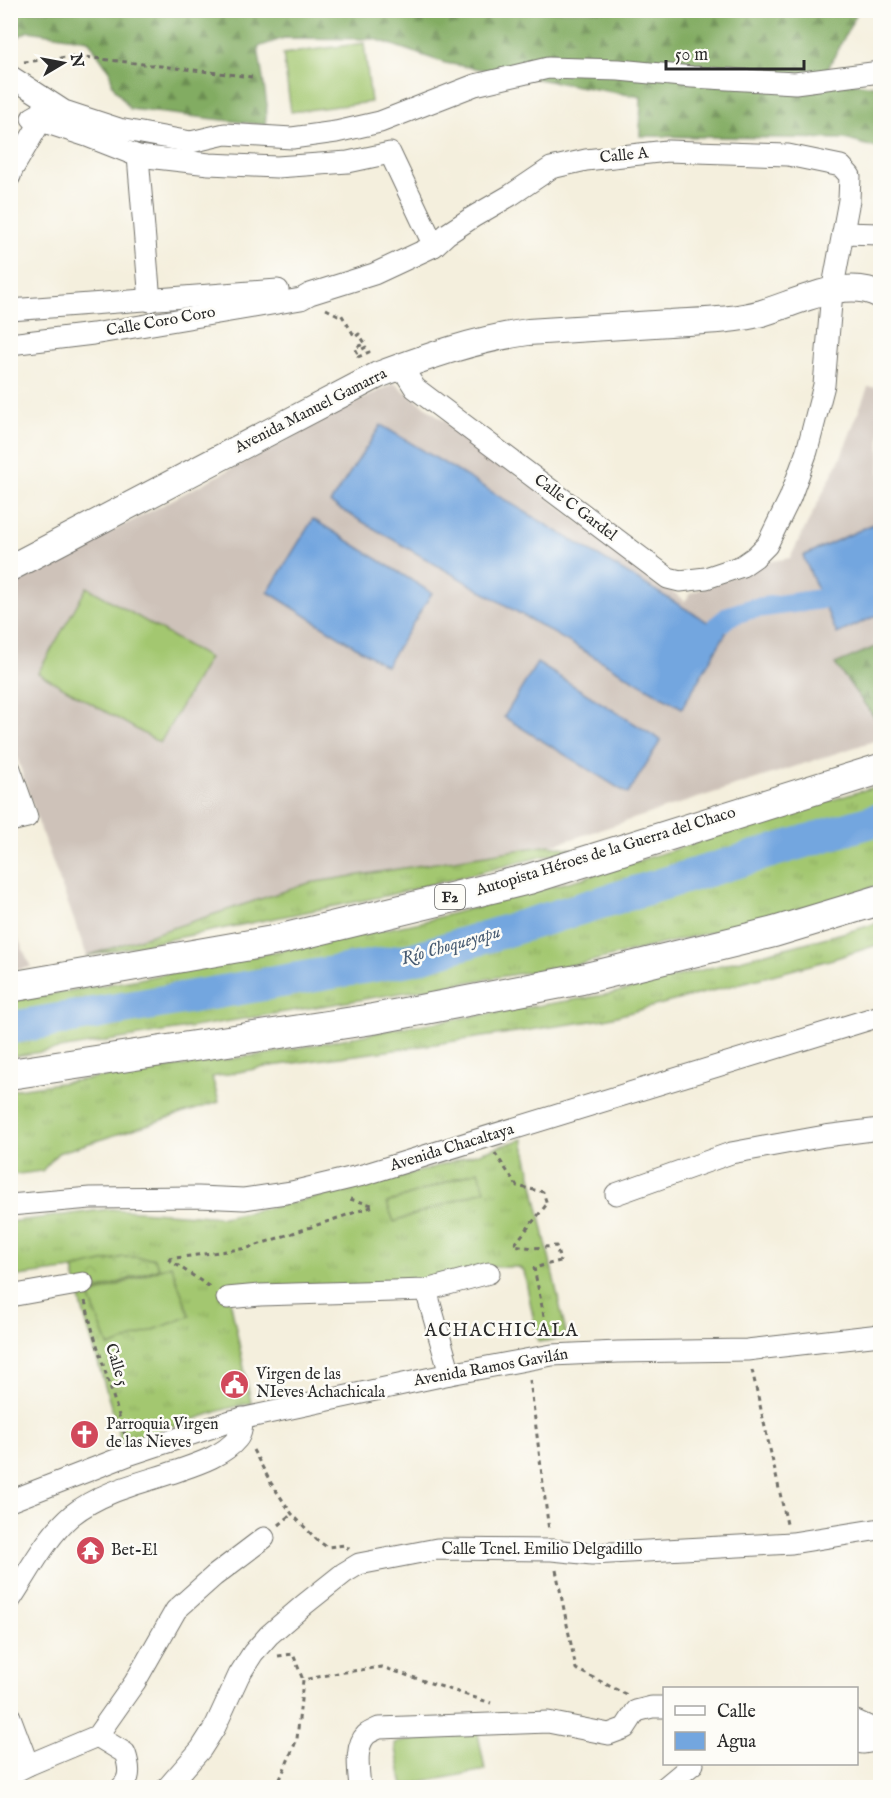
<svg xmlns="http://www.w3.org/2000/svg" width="891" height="1798" font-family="'IM FELL English',serif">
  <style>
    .industrial { fill: #cec2b9 }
    .grass { fill: url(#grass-tufts); stroke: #67794e; stroke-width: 1.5 }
    .forest { fill: url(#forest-firs); stroke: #566c46; stroke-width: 1.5 }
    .park { fill: url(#park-crowns); stroke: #67794e; stroke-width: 1.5 }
    .pitch { fill: #a3c770; stroke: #67794e; stroke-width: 1.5 }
    .water { fill: #73a6df; stroke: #4f6885; stroke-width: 1.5 }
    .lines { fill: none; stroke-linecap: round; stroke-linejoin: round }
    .canal { stroke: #73a6df; stroke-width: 20 }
    .river { stroke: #73a6df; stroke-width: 33 }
    .minor-casing { stroke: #717069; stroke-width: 23 }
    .major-casing { stroke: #717069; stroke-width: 28 }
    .highway-casing { stroke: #717069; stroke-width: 32 }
    .path { stroke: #717069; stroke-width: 3; stroke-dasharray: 4.5 4.5; stroke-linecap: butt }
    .minor { stroke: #fff; stroke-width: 21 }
    .major { stroke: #fff; stroke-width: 26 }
    .highway { stroke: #fff; stroke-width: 30 }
    .labels { text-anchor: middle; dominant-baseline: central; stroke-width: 5; stroke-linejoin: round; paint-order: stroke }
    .shield { fill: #fdfcf7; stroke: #6a6a68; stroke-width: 1.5 }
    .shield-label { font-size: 15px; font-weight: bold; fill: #2b2b2b }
    .street-label { font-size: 16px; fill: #2b2b2b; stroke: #fdfcf7 }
    .poi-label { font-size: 16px; fill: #2b2b2b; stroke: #fdfcf7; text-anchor: start }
    .water-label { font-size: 18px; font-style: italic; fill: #485c73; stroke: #fdfcf7 }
    .neighbourhood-label { font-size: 18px; letter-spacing: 1.5px; fill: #2b2b2b; stroke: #fdfcf7 }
  </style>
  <defs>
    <pattern id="grass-tufts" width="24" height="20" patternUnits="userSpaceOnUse" patternTransform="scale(1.5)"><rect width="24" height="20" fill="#a3c770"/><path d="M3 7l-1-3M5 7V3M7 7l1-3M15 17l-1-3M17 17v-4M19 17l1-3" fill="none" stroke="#8cab61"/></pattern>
    <pattern id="forest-firs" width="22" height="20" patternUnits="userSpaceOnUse" patternTransform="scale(1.5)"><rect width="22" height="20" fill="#82ac62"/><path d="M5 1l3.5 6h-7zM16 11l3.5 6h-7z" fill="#6b8c51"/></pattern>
    <pattern id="park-crowns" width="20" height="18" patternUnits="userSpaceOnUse" patternTransform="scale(1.5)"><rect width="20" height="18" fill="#a3c770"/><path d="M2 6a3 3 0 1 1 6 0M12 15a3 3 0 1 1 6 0" fill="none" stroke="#8cab61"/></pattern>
  </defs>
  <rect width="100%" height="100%" fill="#fdfcf7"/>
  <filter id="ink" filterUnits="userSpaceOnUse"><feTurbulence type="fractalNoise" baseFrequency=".0167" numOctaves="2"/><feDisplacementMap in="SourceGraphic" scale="12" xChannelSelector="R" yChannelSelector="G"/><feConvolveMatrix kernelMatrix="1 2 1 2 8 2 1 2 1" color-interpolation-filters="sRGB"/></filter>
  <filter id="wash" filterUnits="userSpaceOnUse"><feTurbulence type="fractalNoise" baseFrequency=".008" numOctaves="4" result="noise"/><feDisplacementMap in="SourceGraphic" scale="24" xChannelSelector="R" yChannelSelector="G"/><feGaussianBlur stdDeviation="1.35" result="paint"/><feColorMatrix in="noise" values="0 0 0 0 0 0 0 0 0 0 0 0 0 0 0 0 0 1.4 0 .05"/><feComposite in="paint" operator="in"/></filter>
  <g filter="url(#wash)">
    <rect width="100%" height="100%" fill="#f4efdd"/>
    <g class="industrial">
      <polygon points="394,383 685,601 691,593 772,561 790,558 841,457 868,387 880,387 880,739 556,844 309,883 87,956 36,816 11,739 10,585"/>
      <polygon points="11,923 31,967 11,971"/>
    </g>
    <g class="grass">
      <polygon points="880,785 880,804 412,946 11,1016 11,1001 139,979 421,922 583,878"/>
      <polygon points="880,829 880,885 766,919 584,963 11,1057 10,1042 60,1035 417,970 674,894"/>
      <polygon points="549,845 573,849 385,896 87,956 309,883"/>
      <polygon points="880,922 880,944 833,959 605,1019 387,1051 271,1066 212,1077 219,1102 58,1153 42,1171 11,1175 10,1090 273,1053 394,1029 610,994 858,929"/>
      <polygon points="523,1139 567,1338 538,1342 524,1271 518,1267 487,1267 427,1283 229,1294 251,1403 222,1410 122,1444 83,1311 73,1269 11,1277 10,1222 110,1209 223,1217 292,1203 425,1170"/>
    </g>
    <g class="forest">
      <polygon points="10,11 858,11 823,78 880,87 880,149 845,139 640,136 641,97 445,63 375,39 284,38 258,47 267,105 265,125 130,109 113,86 109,70 88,40 28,31 11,41"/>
      <polygon points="880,645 880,725 835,664"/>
    </g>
    <polygon class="park" points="123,1257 154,1258 159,1268 87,1294 78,1290 73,1269"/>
    <g class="pitch">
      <polygon points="364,43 371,102 291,112 283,54"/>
      <polygon points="87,587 209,658 160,743 38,673"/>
      <polygon points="478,1171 485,1190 394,1222 387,1203"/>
      <polygon points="171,1265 190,1316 109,1347 89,1296"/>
      <polygon points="477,1728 485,1770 403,1786 395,1743"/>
    </g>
    <g class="water">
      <polygon points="381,425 726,633 682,708 330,503"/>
      <polygon points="313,519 432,593 386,666 268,592"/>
      <polygon points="880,521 880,614 837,634 803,556"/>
      <polygon points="537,663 661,740 628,794 504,717"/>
    </g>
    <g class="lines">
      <polyline class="canal" points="716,627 729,616 750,609 821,599"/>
      <polyline class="river" points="10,1028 412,959 880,819"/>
    </g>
  </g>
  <g filter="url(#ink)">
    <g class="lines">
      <defs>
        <g id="minor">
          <polyline points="10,76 64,111 119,129 191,142 225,134 292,138 336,132 380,122 475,85 548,68 619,70 692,77 795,83 880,72"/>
          <polyline points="48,109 32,118 87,136 138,156 209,164 277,167 348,162 390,153 434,246"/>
          <polyline points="138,156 150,301"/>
          <polyline points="10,176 12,170 48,109"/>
          <polyline points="843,233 880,234"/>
          <polyline points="10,310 278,290"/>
          <polyline points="10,344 93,334 301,299 310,294 374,274 434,246 447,234 473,217 511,195 551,168 586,160 667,151 788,155 841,166 850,176 849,200 832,292 824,385 807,451 790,498 767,545 755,557 742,566 706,578 680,581 668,578 415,388 408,377 405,365"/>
          <polyline points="10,769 27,817 10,821"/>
          <polyline points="616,1194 731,1153 825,1136 880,1129"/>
          <polyline points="10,1205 90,1198 198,1197 244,1199 292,1192 363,1175 880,1016"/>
          <polyline points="426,1290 450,1374"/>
          <polyline points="10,1296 83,1283"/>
          <polyline points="227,1298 260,1295 426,1290 489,1273"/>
          <polyline points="10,1501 131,1454 231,1421 450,1374 552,1355 618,1352 747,1350 880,1335"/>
          <path d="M10,1600C29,1572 46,1537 72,1515C102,1491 141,1483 177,1471C197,1464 223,1456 237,1439C242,1433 242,1425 242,1418"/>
          <polyline points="10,1717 28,1765"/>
          <polyline points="856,1721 880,1732"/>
          <path d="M97,1736L125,1753C129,1765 132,1778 121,1788"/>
          <polyline points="856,1742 864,1743 870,1742 876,1729"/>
          <polyline points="10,1774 28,1765 97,1736 135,1682 176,1610 214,1576 264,1538"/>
          <polyline points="167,1788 201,1749 215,1727 239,1675 253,1653 269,1635 305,1604 344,1573 359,1564 437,1549 552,1550 592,1554 792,1543 880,1529"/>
          <path d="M360,1788C359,1772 354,1747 366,1735C369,1732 375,1730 379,1728L548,1722L609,1734L625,1728L636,1711L652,1707H664"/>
          <polyline points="664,1788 693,1764"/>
        </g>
        <path id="major" d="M10,568L378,375C426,357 477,339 528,332C576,329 623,326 670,323C701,321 732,321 762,313C796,303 847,276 880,295"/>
        <g id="highway">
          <polyline points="10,987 273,941 529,879 880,769"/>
          <polyline points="10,1074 373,1019 582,979 774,932 880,900"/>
        </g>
      </defs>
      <use href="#minor" class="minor-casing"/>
      <use href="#major" class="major-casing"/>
      <use href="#highway" class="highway-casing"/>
      <g class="path">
        <polyline points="24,62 76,56 252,77"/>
        <polyline points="326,309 338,315 341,314 355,337 359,334 365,343 355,348 357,352 366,347 369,352 358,357 360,361"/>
        <polyline points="495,1153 517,1186 543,1192 547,1204 514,1245 533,1248 556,1246 560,1261 534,1268 548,1335"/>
        <polyline points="350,1199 372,1205"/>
        <polyline points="168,1259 248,1248 374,1206"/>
        <polyline points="168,1259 210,1287"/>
        <polyline points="85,1301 93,1332 125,1435"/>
        <polyline points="752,1370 787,1524"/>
        <polyline points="530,1380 549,1531"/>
        <polyline points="253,1450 271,1483 292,1514 317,1540 327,1547 345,1545 349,1549"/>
        <polyline points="279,1525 292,1514"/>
        <polyline points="556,1570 576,1669 627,1695"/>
        <polyline points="278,1656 293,1654 303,1680"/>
        <polyline points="280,1788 278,1784 297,1739 303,1680 338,1673 382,1667 491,1703"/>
      </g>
      <use href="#minor" class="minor"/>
      <use href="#major" class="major"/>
      <use href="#highway" class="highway"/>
    </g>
  </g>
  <defs>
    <symbol id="civic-disc" viewBox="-11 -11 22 22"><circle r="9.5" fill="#d1495b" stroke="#fdfcf7"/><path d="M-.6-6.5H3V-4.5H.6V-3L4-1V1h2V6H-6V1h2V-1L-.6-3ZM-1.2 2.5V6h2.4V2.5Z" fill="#fff"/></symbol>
    <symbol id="church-disc" viewBox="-11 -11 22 22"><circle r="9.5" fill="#d1495b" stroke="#fdfcf7"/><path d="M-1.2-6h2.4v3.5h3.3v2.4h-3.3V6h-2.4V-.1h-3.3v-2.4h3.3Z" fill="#fff"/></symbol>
    <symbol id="temple-disc" viewBox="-11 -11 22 22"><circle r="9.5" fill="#d1495b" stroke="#fdfcf7"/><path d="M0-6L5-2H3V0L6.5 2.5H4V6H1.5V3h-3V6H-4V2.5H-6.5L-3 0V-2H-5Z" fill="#fff"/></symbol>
  </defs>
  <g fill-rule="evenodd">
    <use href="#civic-disc" x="218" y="1368" width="33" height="33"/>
    <use href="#church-disc" x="68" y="1418" width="33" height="33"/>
    <use href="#temple-disc" x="74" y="1534" width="33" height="33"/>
  </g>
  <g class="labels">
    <rect class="shield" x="435" y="885" width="30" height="24" rx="4.5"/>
    <g class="shield-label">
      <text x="450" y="897">F2</text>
    </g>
    <g class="street-label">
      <text transform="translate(624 156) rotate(-6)">Calle A</text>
      <text transform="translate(161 322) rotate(-10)">Calle Coro Coro</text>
      <text transform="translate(311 411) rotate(-27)">Avenida Manuel Gamarra</text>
      <text transform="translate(575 508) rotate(37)">Calle C Gardel</text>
      <text transform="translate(606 852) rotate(-17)">Autopista Héroes de la Guerra del Chaco</text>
      <text transform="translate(452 1148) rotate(-17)">Avenida Chacaltaya</text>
      <text transform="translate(116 1365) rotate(73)">Calle 5</text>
      <text transform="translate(491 1368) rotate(-10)">Avenida Ramos Gavilán</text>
      <text x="542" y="1550">Calle Tcnel. Emilio Delgadillo</text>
    </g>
    <g class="poi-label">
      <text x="256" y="1375">Virgen de las<tspan x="256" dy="18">NIeves Achachicala</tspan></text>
      <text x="106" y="1425">Parroquia Virgen<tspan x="106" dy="18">de las Nieves</tspan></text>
      <text x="111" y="1551">Bet-El</text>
    </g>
    <g class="water-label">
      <text transform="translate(451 946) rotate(-16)">Río Choqueyapu</text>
    </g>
    <g class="neighbourhood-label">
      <text x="502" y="1331">ACHACHICALA</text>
    </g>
  </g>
  <rect width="891" height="1798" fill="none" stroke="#fdfcf7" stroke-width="36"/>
  <rect x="663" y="1687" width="195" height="78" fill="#fdfcf7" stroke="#a9a8a5" stroke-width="1.5"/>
  <rect x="675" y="1706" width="30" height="9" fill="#ffffff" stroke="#a9a8a5" stroke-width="1.5"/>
  <text x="717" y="1717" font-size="18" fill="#2b2b2b">Calle</text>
  <rect x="675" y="1732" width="30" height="18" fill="#73a6df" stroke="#a9a8a5" stroke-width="1.5"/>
  <text x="717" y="1747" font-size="18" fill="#2b2b2b">Agua</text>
  <g transform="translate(63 63) rotate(80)" stroke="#fdfcf7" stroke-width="4.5" paint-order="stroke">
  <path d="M0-4.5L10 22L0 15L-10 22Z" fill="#2b2b2b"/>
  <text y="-9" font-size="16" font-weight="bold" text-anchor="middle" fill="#2b2b2b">N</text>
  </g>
  <path d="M666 60v9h138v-9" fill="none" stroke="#2b2b2b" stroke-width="3"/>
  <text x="675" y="60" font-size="18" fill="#2b2b2b" stroke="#fdfcf7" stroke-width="4.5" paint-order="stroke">50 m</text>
</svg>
